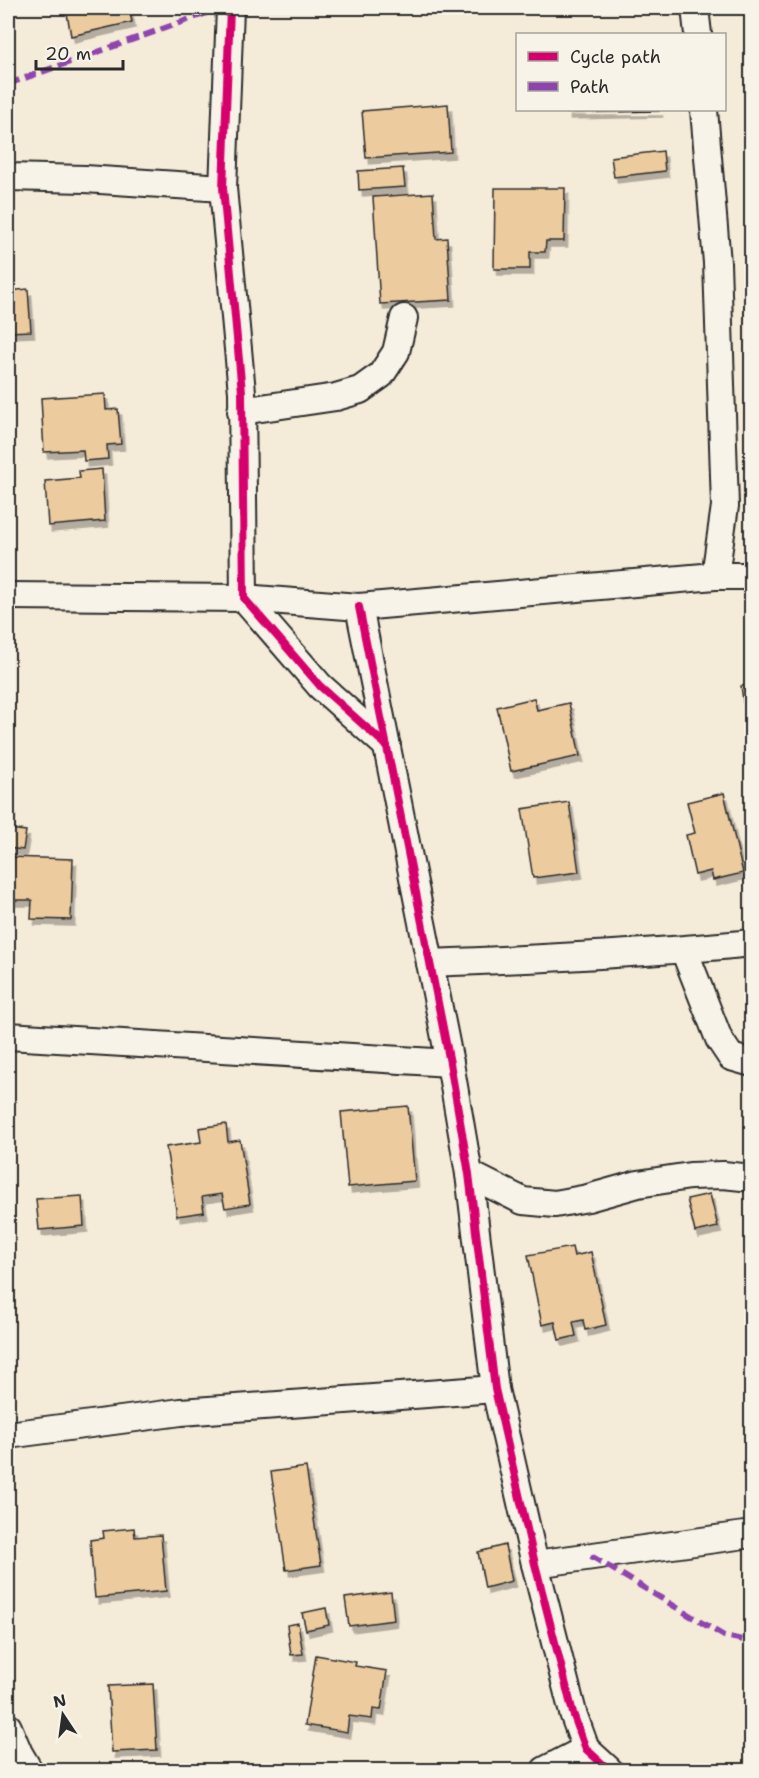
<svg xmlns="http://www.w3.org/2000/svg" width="759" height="1778" font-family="'Shantell Sans',sans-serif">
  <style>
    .building { fill: #eccb9e; stroke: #2b2b2b; stroke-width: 1.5; filter: url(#shadow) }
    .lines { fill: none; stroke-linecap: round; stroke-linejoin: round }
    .street-casing { stroke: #2b2b2b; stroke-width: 30 }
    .street { stroke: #f7f3e8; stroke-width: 26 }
    .quiet { stroke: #8e44ad; stroke-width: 6; stroke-dasharray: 12 6; stroke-linecap: butt }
    .cycleway-casing { stroke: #f7f3e8; stroke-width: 11 }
    .cycleway { stroke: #d6006c; stroke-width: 8 }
  </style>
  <defs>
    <filter id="shadow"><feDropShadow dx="3.5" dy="6" stdDeviation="0" flood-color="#0004"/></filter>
  </defs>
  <rect width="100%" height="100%" fill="#f5ebd9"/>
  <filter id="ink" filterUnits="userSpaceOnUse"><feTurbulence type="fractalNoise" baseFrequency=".0167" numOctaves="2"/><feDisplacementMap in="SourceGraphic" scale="12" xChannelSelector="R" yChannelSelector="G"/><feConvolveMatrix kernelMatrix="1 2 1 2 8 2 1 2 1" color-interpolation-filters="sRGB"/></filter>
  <g filter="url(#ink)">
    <g class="building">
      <polygon points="66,8 129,8 132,22 71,36"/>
      <polygon points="448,104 451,152 366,158 362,111"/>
      <polygon points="567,110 659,110 659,111 567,113"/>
      <polygon points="663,151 665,171 614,177 611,157"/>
      <polygon points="403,168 405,187 359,190 358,171"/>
      <polygon points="495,188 565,188 564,241 546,241 545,252 530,252 530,269 494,269"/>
      <polygon points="433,193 436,239 447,238 451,300 380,304 373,197"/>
      <polygon points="28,289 31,331 8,332 8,291"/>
      <polygon points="105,394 106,410 118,409 121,444 107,445 108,459 84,461 83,450 44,452 41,398"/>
      <polygon points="102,469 105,521 48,526 45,481 80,478 79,471"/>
      <polygon points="752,684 752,755 751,755 741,686"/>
      <polygon points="534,698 537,710 569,703 580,756 511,771 497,707"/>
      <polygon points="724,793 743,873 713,880 711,871 695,875 686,835 695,833 687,802"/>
      <polygon points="569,802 579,872 533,878 522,809"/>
      <polygon points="8,808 12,809 10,829 26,831 23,850 8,848"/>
      <polygon points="8,857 73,859 71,920 31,919 32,900 8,900"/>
      <polygon points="408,1106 415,1181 348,1187 341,1112"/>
      <polygon points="226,1124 228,1142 240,1140 250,1204 225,1208 222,1194 202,1197 204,1212 177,1216 166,1147 201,1142 199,1128"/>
      <polygon points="710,1194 718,1227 695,1232 687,1199"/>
      <polygon points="82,1196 84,1226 39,1230 36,1199"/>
      <polygon points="572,1247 574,1256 591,1252 606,1325 585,1330 583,1320 573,1322 576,1336 559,1340 555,1322 542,1325 528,1255"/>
      <polygon points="306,1467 321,1565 286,1570 271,1472"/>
      <polygon points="134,1528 135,1537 161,1535 166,1591 95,1598 90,1540 104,1538 103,1531"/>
      <polygon points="505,1545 512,1581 485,1588 478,1552"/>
      <polygon points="391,1592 394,1620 349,1626 345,1598"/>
      <polygon points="326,1608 329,1625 306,1630 302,1613"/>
      <polygon points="298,1623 303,1654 291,1655 287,1625"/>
      <polygon points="316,1655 356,1662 355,1666 387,1671 381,1710 373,1709 372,1719 349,1716 347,1732 305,1725"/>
      <polygon points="153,1684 157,1750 112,1752 108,1686"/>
    </g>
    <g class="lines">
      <defs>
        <g id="street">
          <polyline points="230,8 223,188 242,392 244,598 320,686 387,746"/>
          <polyline points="695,8 698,34"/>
          <polyline points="704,110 717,263 725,506 715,576"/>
          <polyline points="8,177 85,179 223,188"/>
          <polyline points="241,411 336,397 360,390 381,375 396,352 404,318"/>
          <polyline points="8,596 244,598 359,607 715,576 752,576"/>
          <polyline points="359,607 450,1063 469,1174 495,1389 535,1564 573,1713 586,1749 609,1770"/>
          <polyline points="684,950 719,1039 731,1057 752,1063"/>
          <path d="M430,963C537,959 645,954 752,943"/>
          <polyline points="8,1036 450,1063"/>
          <polyline points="469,1174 523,1201 555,1204 588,1198 638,1184 690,1176 723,1175 752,1178"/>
          <polyline points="8,1435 181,1412 495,1389"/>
          <polyline points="535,1564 752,1534"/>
          <polyline points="8,1727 19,1753 29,1770"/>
          <polyline points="545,1770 586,1749"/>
        </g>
      </defs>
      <use href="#street" class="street-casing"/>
      <use href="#street" class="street"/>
      <g class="quiet">
        <polyline points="8,84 221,8"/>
        <polyline points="591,1556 724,1636 752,1642"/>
      </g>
      <defs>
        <g id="cycleway">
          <polyline points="230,8 223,188 242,392 244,598 320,686 387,746"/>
          <polyline points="359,607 450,1063 469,1174 495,1389 535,1564 573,1713 586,1749 609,1770"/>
        </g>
      </defs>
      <use href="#cycleway" class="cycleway-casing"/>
      <use href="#cycleway" class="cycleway"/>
    </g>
  </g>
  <rect width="759" height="1778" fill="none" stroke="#f7f3e8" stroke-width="30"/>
  <rect x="15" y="15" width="729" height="1748" fill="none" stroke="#2b2b2b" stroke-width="2" filter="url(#ink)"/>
  <rect x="516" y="33" width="210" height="78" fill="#f7f3e8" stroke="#a5a39c" stroke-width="1.5"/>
  <rect x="528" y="52" width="30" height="9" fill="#d6006c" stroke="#a5a39c" stroke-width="1.5"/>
  <text x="570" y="63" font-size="18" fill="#2b2b2b">Cycle path</text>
  <rect x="528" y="82" width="30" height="9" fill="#8e44ad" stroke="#a5a39c" stroke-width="1.5"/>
  <text x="570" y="93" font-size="18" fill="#2b2b2b">Path</text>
  <g transform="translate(63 1715) rotate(347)" stroke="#f7f3e8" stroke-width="4.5" paint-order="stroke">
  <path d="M0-4.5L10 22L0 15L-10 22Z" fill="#2b2b2b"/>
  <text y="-9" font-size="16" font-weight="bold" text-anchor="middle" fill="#2b2b2b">N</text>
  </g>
  <path d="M36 60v9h87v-9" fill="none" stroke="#2b2b2b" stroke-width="3"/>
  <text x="45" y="60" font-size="18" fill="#2b2b2b" stroke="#f7f3e8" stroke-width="4.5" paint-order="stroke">20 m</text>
</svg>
